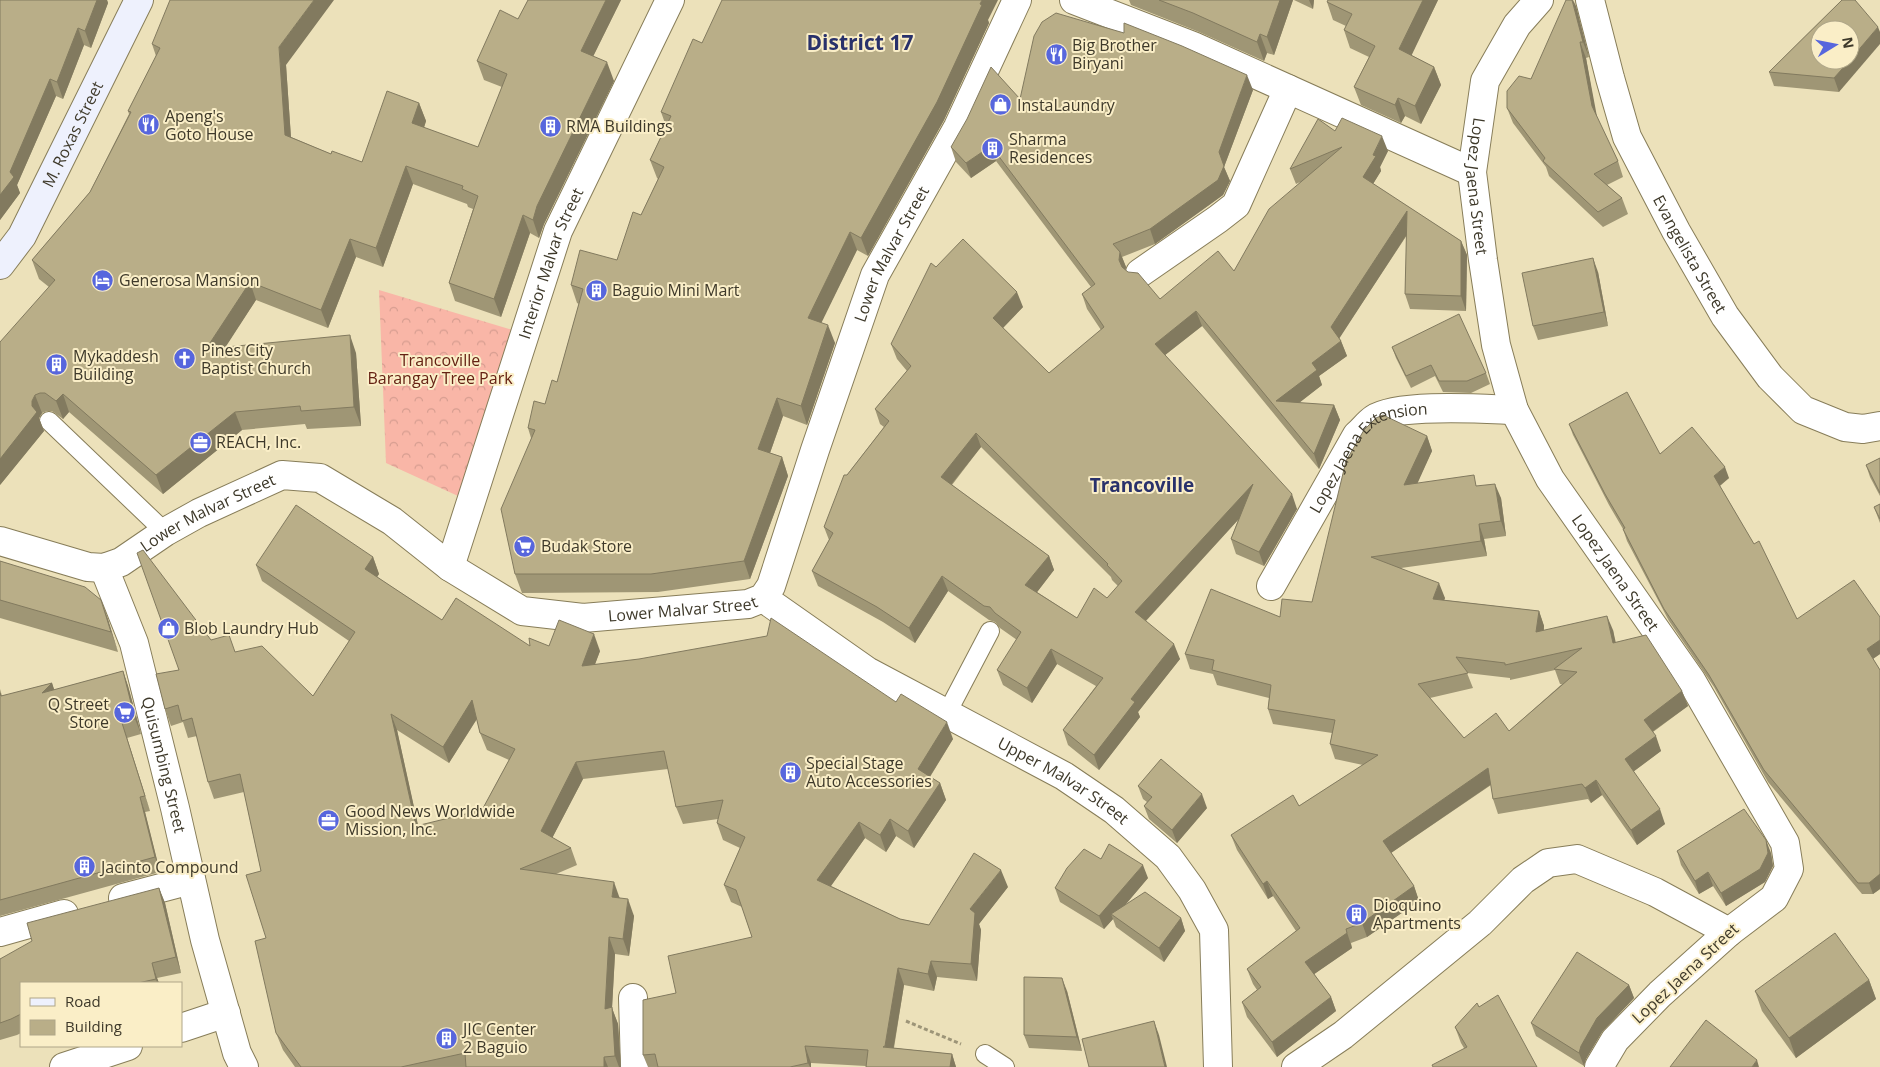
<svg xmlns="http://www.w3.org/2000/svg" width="1880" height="1067" font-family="'Open Sans',sans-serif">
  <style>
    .forest { fill: url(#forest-crowns) }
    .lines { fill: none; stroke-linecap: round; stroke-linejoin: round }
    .service-casing { stroke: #877d59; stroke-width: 20 }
    .minor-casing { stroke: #877d59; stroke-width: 30 }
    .tertiary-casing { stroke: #877d59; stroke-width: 30 }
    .secondary-casing { stroke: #877d59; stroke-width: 30 }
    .path { stroke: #9d9578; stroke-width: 3; stroke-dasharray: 4 2.5; stroke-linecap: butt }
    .service { stroke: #fff; stroke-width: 18 }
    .minor { stroke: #fff; stroke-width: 28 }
    .tertiary { stroke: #fff; stroke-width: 28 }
    .secondary { stroke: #eef1fd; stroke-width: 28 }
    .wall { fill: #9f9675; fill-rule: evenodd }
    .shaded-wall { fill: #827a5f }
    .building { fill: #b9ae88; stroke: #827a5f; fill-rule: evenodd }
    .labels { text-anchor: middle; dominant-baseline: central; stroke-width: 4; stroke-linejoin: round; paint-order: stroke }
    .poi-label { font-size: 16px; fill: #3e392a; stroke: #faeec7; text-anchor: start }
    .street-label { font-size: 16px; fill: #3e392a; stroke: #faeec7 }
    .park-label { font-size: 16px; fill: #652214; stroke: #faeec7 }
    .quarter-label { font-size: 19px; font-weight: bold; fill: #29316b; stroke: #faeec7 }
    .district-label { font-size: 21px; font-weight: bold; fill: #29316b; stroke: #faeec7 }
  </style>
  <defs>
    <pattern id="forest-crowns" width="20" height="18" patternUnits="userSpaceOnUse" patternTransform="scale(1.25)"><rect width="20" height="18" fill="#f9b6a7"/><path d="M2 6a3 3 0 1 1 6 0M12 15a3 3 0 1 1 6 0" fill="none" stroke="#d69d90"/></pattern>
  </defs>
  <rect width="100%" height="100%" fill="#ece1ba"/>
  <polygon class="forest" points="379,290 516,331 458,496 386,463"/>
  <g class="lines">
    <defs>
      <g id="service">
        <polyline points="49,421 165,532"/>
        <polyline points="947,713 990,631"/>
        <polyline points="985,1054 1005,1067"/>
      </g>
      <g id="minor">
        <polyline points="1074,0 1193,46 1472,172"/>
        <path id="s1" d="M1539,0L1517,25L1485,81L1472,172L1483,260L1496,345L1514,410L1550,479L1691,680L1785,843L1789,869L1774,898L1729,932L1660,994L1615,1040L1599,1067"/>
        <polyline points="1140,273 1218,219 1236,205 1288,89"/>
        <path id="s2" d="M450,567L558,231L670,0"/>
        <path id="s3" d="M104,568L134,643L175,808L205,940L237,1053L244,1067"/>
        <path id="s4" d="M1271,586L1357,435C1363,430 1368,423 1374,419C1398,403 1484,409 1514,410"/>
        <polyline points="123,898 191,880"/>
        <polyline points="0,932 64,914"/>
        <polyline points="633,998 635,1067"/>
        <polyline points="181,1028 226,1013"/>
        <polyline points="64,1067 128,1046"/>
        <polyline points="1296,1067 1343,1035 1480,923 1523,880 1548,863 1577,859 1655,892 1729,932"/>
      </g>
      <g id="tertiary">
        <path id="s5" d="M1590,0L1610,78L1627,137L1676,231L1725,316L1770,377L1803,410L1845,427L1863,429L1880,426"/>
        <path id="s6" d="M0,541L88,567L104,568L121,562L165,532L199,513L282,475L320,478L392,521L450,567L522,611L583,618L748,604L763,598L771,586L815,450L875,275L958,127L1017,0"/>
        <path id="s7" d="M763,598L867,671L1064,776L1114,810L1168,857L1192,890L1214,930L1218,1067"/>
      </g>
      <g id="secondary">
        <path id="s8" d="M0,265L22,236L139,0"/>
      </g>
    </defs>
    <use href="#service" class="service-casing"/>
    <use href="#minor" class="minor-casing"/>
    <use href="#tertiary" class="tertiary-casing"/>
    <use href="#secondary" class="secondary-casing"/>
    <polyline class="path" points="906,1021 961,1044"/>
    <use href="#service" class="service"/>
    <use href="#minor" class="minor"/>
    <use href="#tertiary" class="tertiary"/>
    <use href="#secondary" class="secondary"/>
  </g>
  <g class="wall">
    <polygon points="0,0 107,0 108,3 91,48 84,45 63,99 56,96 17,185 20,193 0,220"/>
    <polygon points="528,0 621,0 593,56 614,81 544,224 539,238 530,233 501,317 455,301 449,283 473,209 468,207 467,204 413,184 383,267 356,257 328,328 256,300 225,347 356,353 361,426 307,429 305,424 242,430 163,494 69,412 63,419 52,411 47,411 42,413 39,418 44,431 0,485 49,287 39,279 32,260 90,192 129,114 128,111 156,56 152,44 286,65 291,137 331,154 362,162 419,103 426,121 424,128 478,147 502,87 484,80 477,61 518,19"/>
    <polygon points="1129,0 1293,0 1274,55 1267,53 1264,61 1199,32 1131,5"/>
    <polygon points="1294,0 1314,0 1313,9"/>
    <polygon points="1328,0 1438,0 1411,55 1434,67 1441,85 1421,124 1405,116 1401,123 1361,105 1354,87 1369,57 1350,48 1344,30 1346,26 1333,20 1327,2"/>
    <polygon points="1842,0 1839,92 1774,86 1769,72"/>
    <polygon points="1576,6 1589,57 1586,58 1596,116 1618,161 1623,177 1607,185 1622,198 1628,214 1603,227 1549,176 1546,167 1513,123 1507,108 1531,79"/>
    <polygon points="988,20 989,23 944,120 868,256 857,250 821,322 835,343 807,425 783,416 770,453 782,457 788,476 750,579 658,592 522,593 515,574 531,438 528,428 545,404 557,382 579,304 577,303 571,285 617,260 641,215 658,179 657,178 650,160 666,126 661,112 702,43"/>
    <path d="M1253,90L1224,167L1230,181L1223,195L1155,244L1122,257L1126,267L1125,270L1160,299L1234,271L1300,182L1296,184L1290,169L1335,131L1388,151L1380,167L1381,171L1373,184L1461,241L1467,255L1466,311L1410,309L1405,294L1407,235L1339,338L1341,341L1347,356L1319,376L1322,385L1299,403L1334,405L1340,420L1319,469L1202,326L1165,355L1297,509L1264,566L1236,554L1231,539L1238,520L1146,621L1180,659L1138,712L1140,717L1099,770L1068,745L1063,730L1096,686L1057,664L1032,703L1003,685L997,670L1017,640L1000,628L995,622L989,620L948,591L915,643L883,622L818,586L812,571L829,540L824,527L847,475L884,427L880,424L875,409L907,371L897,359L891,344L936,267L1023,307L1003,328L1049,373L1101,330L1087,309L1082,294L1091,287L996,161L971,178L956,162L951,147L1020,99ZM981,447L1111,577L1112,580L1118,586L1107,598L1077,618L1037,592L1054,570L1049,556L952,485Z"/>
    <polygon points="1598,272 1608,326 1538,340 1533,326"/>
    <polygon points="1392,347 1486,373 1490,384 1471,393 1443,392 1435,376 1411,388 1396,358"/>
    <polygon points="1569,424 1660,454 1729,478 1720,486 1797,619 1880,617 1880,654 1873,659 1880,670 1880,889 1873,894 1862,894 1768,782 1714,687 1669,621 1627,541 1623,529 1609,505 1573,435"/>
    <path d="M1427,436L1432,451L1417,483L1478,486L1501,498L1506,536L1484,539L1487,556L1401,568L1445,598L1444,600L1539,611L1544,626V630H1613L1615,642L1682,691L1688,706L1653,732L1661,751L1633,772L1665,824L1637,845L1602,795L1591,803L1588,799L1498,814L1493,799L1491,785L1391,853L1414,886L1419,901L1367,937L1351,943L1352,948L1314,974L1331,997L1336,1011L1277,1057L1247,1017L1242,1002L1257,990L1253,984L1247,969L1296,931L1273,896L1268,899L1237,850L1231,835L1299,806L1363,765L1335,759L1330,744L1332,733L1273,724L1268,709L1269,698L1217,685L1213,674L1190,669L1185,654L1280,617L1312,602ZM1555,670L1560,684H1562L1509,731L1464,738L1430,698L1473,688L1467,673L1510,678V680Z"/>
    <polygon points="1880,458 1880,496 1870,477 1866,465"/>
    <polygon points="1880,504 1880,523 1874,507"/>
    <path d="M373,557L379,574L377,577L442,620L530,646H549L600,651L595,664L896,702L953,739L930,777L940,783L946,800L914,848L896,836L886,852L865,838L831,886L900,919L929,925L1008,887L979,924L981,930L977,981L937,977L934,991L904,985L894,1048L952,1054L956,1067H866V1066L811,1063V1067H648L643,1055L676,993L752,937L742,907L731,902L724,885L740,848L723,840L717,823L718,819L683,824L676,807L668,769L583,779L552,838L571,848L577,865L556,874L620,898L634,916L629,956L615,954L612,1008L618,1024L621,1067H295L283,1050L276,1033L266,938L261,871L244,792L214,799L208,782L197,736L188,738L183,722L171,726L165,709L179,670L211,640L235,652L313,696L349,641L262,581L256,565ZM477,719L480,733L487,750L509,760L482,810L418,826L397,730L449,763Z"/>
    <polygon points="0,561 101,600 118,652 0,618"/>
    <polygon points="123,671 128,686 141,734 127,738 150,811 145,812 160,872 0,916 0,689 2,696 52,683 54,690"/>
    <polygon points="1138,786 1207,808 1177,843 1149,819 1144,806 1147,802 1143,799"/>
    <polygon points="1677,851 1771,853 1773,866 1765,882 1726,906 1713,886 1699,894 1681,865"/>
    <polygon points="1101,859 1148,878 1125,905 1181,918 1185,931 1164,962 1116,927 1113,919 1104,929 1060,902 1055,888"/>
    <polygon points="159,888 165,903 181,973 157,978 159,983 21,983 21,1033 17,1035 0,1040 0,959"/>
    <polygon points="1869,980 1876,999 1796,1058 1762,1011 1755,991"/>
    <polygon points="1629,985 1634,998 1602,1032 1586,1059 1584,1066 1536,1036 1531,1023"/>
    <polygon points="1067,991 1082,1051 1029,1048 1024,1035"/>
    <polygon points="1479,1007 1537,1067 1464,1048 1461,1043 1455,1027"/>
  </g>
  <g class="shaded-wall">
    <polygon points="97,0 107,0 108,3 91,48 85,31"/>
    <polygon points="314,0 334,0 286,65 292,153 285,135 279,47"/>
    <polygon points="606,0 621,0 587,69 581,51"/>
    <polygon points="982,0 998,0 988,20 989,23 944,120 868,256 861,238"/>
    <polygon points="1280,0 1293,0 1274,55 1267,37"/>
    <polygon points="1309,0 1314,0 1313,9"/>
    <polygon points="1423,0 1438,0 1406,67 1399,49"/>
    <polygon points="1572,0 1573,0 1576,6 1589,57 1583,42"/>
    <polygon points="1878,27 1880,32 1880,44 1839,92 1834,78"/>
    <polygon points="78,28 84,45 63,99 57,82"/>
    <polygon points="1260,34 1267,53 1264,61 1257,42"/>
    <polygon points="1580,42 1586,58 1598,122 1592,106"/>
    <polygon points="607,62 614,81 544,224 539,238 533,220 537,206"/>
    <polygon points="1434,67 1441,85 1421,124 1415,106"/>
    <polygon points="1247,75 1253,90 1224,167 1230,181 1223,195 1155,244 1150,229 1219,152"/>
    <polygon points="50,79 56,96 17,185 20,193 0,220 0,195"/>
    <polygon points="1398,98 1405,116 1401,123 1395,105"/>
    <polygon points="419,103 426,121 419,142 412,123"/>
    <polygon points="1382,136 1388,151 1380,167 1381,171 1368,192 1363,177"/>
    <polygon points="991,146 996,161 971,178 966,163"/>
    <polygon points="406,166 413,184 383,267 376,248"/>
    <polygon points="1407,211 1413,225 1337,342 1331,327"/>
    <polygon points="523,215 530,233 501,317 494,299"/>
    <polygon points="850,232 857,250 815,336 808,318"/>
    <polygon points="350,239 356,257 328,328 321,310"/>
    <polygon points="1461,241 1467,255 1466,311 1461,296"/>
    <polygon points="1120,252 1126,267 1125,275 1119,260"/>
    <polygon points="1593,258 1598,272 1608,326 1604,312"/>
    <polygon points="250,282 256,300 212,368 206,349"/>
    <polygon points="1017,292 1023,307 998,333 993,318"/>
    <polygon points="1196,311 1202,326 1160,359 1155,344"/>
    <polygon points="828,325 835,343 807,425 801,406"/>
    <polygon points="350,335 356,353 361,426 354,407"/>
    <polygon points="1341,341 1347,356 1319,376 1322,385 1282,416 1276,401 1312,363"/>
    <polygon points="63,394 69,412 63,419 56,401"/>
    <polygon points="35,395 42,413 39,418 44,431 0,485 0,459 32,406 32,401"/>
    <polygon points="777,398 783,416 765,467 758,449"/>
    <polygon points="1334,405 1340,420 1319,469 1314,454"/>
    <polygon points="235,412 242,430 163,494 156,475"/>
    <polygon points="976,433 981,447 946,491 941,477"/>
    <polygon points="1427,436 1432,451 1410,500 1404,485"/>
    <polygon points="782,457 788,476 750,579 744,561"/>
    <polygon points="1725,467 1729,478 1718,487 1714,476"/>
    <polygon points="1253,484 1258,498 1140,627 1135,612"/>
    <polygon points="1495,484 1501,498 1506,536 1501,521"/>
    <polygon points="1292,494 1297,509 1264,566 1259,552"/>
    <polygon points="1479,524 1484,539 1487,556 1481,541"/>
    <polygon points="1049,556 1054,570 1031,600 1025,585"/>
    <polygon points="373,557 379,574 371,586 365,569"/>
    <polygon points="942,576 948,591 915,643 909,628"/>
    <polygon points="1439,583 1445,598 1439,614 1433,599"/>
    <polygon points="101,600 108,619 118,652 111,632"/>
    <polygon points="1539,611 1544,626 1542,647 1536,632"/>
    <polygon points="1607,616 1613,630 1619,657 1613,643"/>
    <polygon points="594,634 600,651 588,683 582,666"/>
    <polygon points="1880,640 1880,654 1871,660 1867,649"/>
    <polygon points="1174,644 1180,659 1138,712 1140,717 1099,770 1094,755 1131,699"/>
    <polygon points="1051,649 1057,664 1032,703 1027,688"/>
    <polygon points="123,671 128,686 141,734 135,719"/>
    <polygon points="52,683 57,698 42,693"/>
    <polygon points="1682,691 1688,706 1649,734 1644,720"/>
    <polygon points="472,700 478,717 449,763 443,747"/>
    <polygon points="391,714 397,730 422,843 416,826"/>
    <polygon points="947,722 953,739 924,786 918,769"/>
    <polygon points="122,723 127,738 150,811 145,796"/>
    <polygon points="1656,736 1661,751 1630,774 1625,759"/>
    <polygon points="576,762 583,779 547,848 541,831"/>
    <polygon points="1488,768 1493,783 1388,855 1383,841"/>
    <polygon points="1596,780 1602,795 1591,803 1585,788"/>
    <polygon points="940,783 946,800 914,848 908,831"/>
    <polygon points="1202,794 1207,808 1177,843 1172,830"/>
    <polygon points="140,797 145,812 160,872 155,857"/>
    <polygon points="1660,809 1665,824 1637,845 1631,830"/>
    <polygon points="890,819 896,836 886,852 880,835"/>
    <polygon points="859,822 865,838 823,897 817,880"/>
    <polygon points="1766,840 1771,853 1773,866 1765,882 1726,906 1721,893"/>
    <polygon points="1143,865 1148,878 1115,917 1111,914 1113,919 1104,929 1099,916"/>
    <polygon points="1001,870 1008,887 979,924 981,930 977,981 971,964 970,909"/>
    <polygon points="1708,872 1713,886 1699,894 1695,881"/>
    <polygon points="1880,874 1880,889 1873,894 1869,883"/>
    <polygon points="1267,881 1273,896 1268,899 1263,884"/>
    <polygon points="614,882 620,899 612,897"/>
    <polygon points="1414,886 1419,901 1367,937 1362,923"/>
    <polygon points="159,888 165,903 181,973 176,957"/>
    <polygon points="628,899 634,916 629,956 623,939"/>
    <polygon points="1181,918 1185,931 1164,962 1159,948"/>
    <polygon points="1346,929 1352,948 1310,977 1305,962"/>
    <polygon points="609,937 615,954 612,1008 618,1024 621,1067 619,1067 615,1056 605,1009"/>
    <polygon points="931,961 937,977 934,991 928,974"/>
    <polygon points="152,963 157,978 159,983 157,983"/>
    <polygon points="898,968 904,985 891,1063 885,1046"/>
    <polygon points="1062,978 1067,991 1082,1051 1077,1037"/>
    <polygon points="1869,980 1876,999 1796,1058 1789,1038"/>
    <polygon points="1629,985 1634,998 1602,1032 1586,1059 1584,1066 1579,1053 1581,1046 1597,1018"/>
    <polygon points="1331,997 1336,1011 1277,1057 1272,1042"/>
    <polygon points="1154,1021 1159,1035 1167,1067 1165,1067"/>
    <polygon points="805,1046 811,1063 811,1067 810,1067 808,1063"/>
    <polygon points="952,1054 956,1067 950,1067"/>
    <polygon points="604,1057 608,1067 604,1067"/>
    <polygon points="1757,1060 1759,1067 1752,1067"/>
  </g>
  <g class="building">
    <polygon points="0,0 97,0 85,31 78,28 57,82 50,79 10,172 14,177 0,195"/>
    <polygon points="170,0 314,0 279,47 285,135 331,154 332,151 362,162 387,91 419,103 412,123 478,147 507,74 477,61 500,10 518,19 528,0 606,0 581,51 607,62 537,206 533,220 523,215 494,299 449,283 478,196 462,189 463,186 406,166 376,248 350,239 321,310 250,282 206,349 350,335 354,407 301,411 300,406 235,412 156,475 63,394 56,401 45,393 40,393 35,395 32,401 32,406 37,412 0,459 0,342 55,280 32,260 90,192 131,112 128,111 160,48 152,44"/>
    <polygon points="722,0 982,0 980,4 982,5 937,102 861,238 850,232 808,318 828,325 801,406 777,398 758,449 782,457 744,561 651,574 515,574 501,509 535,430 528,428 534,401 545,404 552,380 557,382 583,289 571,285 580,250 617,260 633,212 641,215 664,167 650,160 671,116 661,112 693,39 702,43"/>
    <polygon points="1159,0 1280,0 1267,37 1260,34 1257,42 1193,13"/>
    <polygon points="1328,0 1423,0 1399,49 1434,67 1415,106 1398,98 1395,105 1354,87 1375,46 1344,30 1352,14 1327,2"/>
    <polygon points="1566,0 1572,0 1583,42 1580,42 1592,106 1618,161 1594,174 1622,198 1598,212 1543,161 1545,158 1507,108 1507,91 1519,76 1531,79"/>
    <polygon points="1842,0 1855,0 1878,27 1850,60 1850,30 1820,30 1820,60 1850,60 1834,78 1769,72"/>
    <path d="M1056,13L1124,33V23L1182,46L1247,75L1219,152L1224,166L1218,180L1150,229L1113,244L1120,252L1119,260L1122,267L1128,272L1138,273L1160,299L1218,251L1234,271L1269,209L1342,147L1290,169L1318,119L1335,131L1342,118L1382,136L1373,155L1376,156L1363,177L1461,241V296L1405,294L1407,211L1331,327L1341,341L1312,363L1317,370L1276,401L1334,405L1314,454L1196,311L1155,344L1292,494L1259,552L1231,539L1253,484L1135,612L1174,644L1131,699L1135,702L1094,755L1063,730L1103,678L1051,649L1027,688L997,670L1021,632L995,613L990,607L984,606L942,576L909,628L877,607L812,571L833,533L824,527L844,475H847L889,421L875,409L911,366L891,344L931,263L936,267L963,239L1017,292L993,318L1049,373L1104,327L1082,294L1095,284L991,146L966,163L951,147L967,119L991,67L1020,99L1034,36L1042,22ZM976,433L1108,564L1107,565L1122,581L1107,598L1094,588L1077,618L1025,585L1049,556L941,477Z"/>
    <polygon points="1593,258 1604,312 1533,326 1522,273"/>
    <polygon points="1459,314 1486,373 1467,381 1439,381 1431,365 1406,376 1392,347"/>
    <polygon points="1627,392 1660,454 1692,427 1725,467 1714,476 1754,544 1759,541 1797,619 1854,580 1880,617 1880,640 1867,649 1880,670 1880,874 1869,883 1858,883 1764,770 1709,675 1664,609 1623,529 1625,528 1605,494 1569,424"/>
    <path d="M1383,415L1427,436L1404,485L1474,475L1476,486L1495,484L1501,521L1479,524L1481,541L1371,557L1439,583L1433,599L1539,611L1536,632L1607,616L1613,643L1646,635L1682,691L1644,720L1656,736L1625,759L1660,809L1631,830L1596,780L1585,788L1582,784L1493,799L1488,768L1383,841L1414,886L1362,923L1346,929L1347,933L1305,962L1331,997L1272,1042L1242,1002L1261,987L1247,969L1300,928L1267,881L1263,884L1231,835L1293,795L1299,806L1378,755L1330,744L1335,720L1268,709L1271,685L1212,670L1214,660L1185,654L1211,589L1280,617L1282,599L1312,602L1346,461L1364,430L1376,418ZM1582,648L1554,669L1577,672L1509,731L1496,713L1464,738L1418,684L1468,673L1456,657L1505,663V665Z"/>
    <polygon points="1880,458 1880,493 1866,465"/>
    <polygon points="1880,504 1880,519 1874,507"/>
    <path d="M296,505L373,557L365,569L442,620L456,598L530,646L529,638L549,646L559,620L594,634L582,666L639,659L767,636L771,618L896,702L901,694L947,722L918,769L940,783L908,831L890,819L880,835L859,822L817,880L900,919L929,925L974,853L1001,870L970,909L975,913L971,964L931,961L928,974L898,968L885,1046L883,1047L952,1054L950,1067H866L868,1050L805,1046L808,1063L790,1067H658L655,1054L643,1055V1000L676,993L668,956L752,937L736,890L724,885L745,837L717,823L723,800L676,807L664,751L576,762L541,831L571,848L520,869L614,882L612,897L628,899L623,939L609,937L605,1009L612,1007L615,1056L604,1057V1067H466L465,1053L401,1067H301L276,1033L255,941L266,938L246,875L261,871L240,774L208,782L192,718L182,721L178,705L165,709L156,674L179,670L137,553L143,550L211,640L229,635L235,652L262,646L313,696L355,632L256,565ZM472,700L480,733L515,749L482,810L416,826L391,714L443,747Z"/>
    <polygon points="0,561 85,587 101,600 111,632 0,600"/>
    <polygon points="123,671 135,719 122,723 145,796 140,797 155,857 0,900 0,693 1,696 52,683 42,693"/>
    <polygon points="1161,759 1202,794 1172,830 1144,806 1152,797 1138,786"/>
    <polygon points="1744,809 1766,840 1768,853 1760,869 1721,893 1708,872 1695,881 1677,851"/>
    <polygon points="1109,844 1143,865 1099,916 1055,888 1067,868 1084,849 1101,859"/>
    <polygon points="159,888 176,957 152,963 156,979 138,983 21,983 21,1014 11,1019 0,1023 0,959 32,941 27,923"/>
    <polygon points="1145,892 1181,918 1159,948 1111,914"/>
    <polygon points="1835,933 1869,980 1789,1038 1755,991"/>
    <polygon points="1577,952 1629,985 1597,1018 1581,1046 1579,1053 1531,1023"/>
    <polygon points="1024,977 1062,978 1077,1037 1024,1035"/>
    <polygon points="1498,995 1537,1067 1433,1067 1432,1065 1467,1047 1455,1027 1477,1003 1479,1007"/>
    <polygon points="1706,1020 1757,1060 1752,1067 1670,1067"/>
    <polygon points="1154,1021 1165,1067 1089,1067 1082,1039"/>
  </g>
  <defs>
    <symbol id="restaurant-disc" viewBox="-11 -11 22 22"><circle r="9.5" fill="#5766dd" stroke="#faeec7"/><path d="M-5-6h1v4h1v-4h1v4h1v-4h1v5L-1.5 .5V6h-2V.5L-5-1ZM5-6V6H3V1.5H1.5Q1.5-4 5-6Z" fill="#fff"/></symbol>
    <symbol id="shop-disc" viewBox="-11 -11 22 22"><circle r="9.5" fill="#5766dd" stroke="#faeec7"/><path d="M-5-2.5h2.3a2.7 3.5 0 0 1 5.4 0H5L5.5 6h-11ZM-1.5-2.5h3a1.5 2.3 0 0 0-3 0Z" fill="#fff"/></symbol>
    <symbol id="building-disc" viewBox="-11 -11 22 22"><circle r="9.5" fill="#5766dd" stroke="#faeec7"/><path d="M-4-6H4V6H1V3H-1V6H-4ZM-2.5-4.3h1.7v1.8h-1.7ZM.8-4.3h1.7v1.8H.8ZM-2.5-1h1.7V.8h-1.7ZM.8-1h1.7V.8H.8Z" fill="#fff"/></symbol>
    <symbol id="hotel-disc" viewBox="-11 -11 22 22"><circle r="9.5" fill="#5766dd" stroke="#faeec7"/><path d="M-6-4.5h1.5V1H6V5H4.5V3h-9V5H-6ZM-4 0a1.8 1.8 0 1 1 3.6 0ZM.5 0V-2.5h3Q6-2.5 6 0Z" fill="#fff"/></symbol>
    <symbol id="church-disc" viewBox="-11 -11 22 22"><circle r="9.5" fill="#5766dd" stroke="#faeec7"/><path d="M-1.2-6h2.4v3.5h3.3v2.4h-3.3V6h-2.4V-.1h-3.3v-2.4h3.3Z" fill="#fff"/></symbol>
    <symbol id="office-disc" viewBox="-11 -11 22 22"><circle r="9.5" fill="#5766dd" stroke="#faeec7"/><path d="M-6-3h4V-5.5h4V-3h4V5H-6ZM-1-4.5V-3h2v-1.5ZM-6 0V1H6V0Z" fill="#fff"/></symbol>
    <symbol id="supermarket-disc" viewBox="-11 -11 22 22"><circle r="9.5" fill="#5766dd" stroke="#faeec7"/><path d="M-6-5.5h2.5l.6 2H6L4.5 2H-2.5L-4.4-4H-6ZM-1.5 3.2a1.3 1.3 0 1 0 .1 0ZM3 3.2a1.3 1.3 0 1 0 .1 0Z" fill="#fff"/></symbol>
  </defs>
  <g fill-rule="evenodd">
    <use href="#restaurant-disc" x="1044" y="42" width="25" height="25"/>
    <use href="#shop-disc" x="988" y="92" width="25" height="25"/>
    <use href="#restaurant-disc" x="136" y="112" width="25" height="25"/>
    <use href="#building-disc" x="538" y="114" width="25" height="25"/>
    <use href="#building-disc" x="980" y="136" width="25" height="25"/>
    <use href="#hotel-disc" x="90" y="268" width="25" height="25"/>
    <use href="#building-disc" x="584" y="278" width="25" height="25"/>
    <use href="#church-disc" x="172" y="346" width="25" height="25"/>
    <use href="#building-disc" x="44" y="352" width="25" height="25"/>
    <use href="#office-disc" x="188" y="430" width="25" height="25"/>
    <use href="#supermarket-disc" x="512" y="534" width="25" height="25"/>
    <use href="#shop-disc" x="156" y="616" width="25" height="25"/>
    <use href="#supermarket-disc" x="112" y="700" width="25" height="25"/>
    <use href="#building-disc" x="778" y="760" width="25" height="25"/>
    <use href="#office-disc" x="316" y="808" width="25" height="25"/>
    <use href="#building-disc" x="72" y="854" width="25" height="25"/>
    <use href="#building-disc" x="1344" y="902" width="25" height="25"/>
    <use href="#building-disc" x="434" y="1026" width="25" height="25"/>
  </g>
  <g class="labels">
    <g class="poi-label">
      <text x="1072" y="45">Big Brother<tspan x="1072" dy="18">Biryani</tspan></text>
      <text x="1017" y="105">InstaLaundry</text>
      <text x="165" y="116">Apeng's<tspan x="165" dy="18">Goto House</tspan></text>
      <text x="566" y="126">RMA Buildings</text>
      <text x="1009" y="139">Sharma<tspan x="1009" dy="18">Residences</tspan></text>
      <text x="119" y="280">Generosa Mansion</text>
      <text x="612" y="290">Baguio Mini Mart</text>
      <text x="201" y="350">Pines City<tspan x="201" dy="18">Baptist Church</tspan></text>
      <text x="73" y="356">Mykaddesh<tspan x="73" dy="18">Building</tspan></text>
      <text x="216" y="442">REACH, Inc.</text>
      <text x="541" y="546">Budak Store</text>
      <text x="184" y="628">Blob Laundry Hub</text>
      <text x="109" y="704" text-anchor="end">Q Street<tspan x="109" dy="18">Store</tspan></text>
      <text x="806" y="763">Special Stage<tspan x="806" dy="18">Auto Accessories</tspan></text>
      <text x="345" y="811">Good News Worldwide<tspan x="345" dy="18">Mission, Inc.</tspan></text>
      <text x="101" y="867">Jacinto Compound</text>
      <text x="1373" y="905">Dioquino<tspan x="1373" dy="18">Apartments</tspan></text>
      <text x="463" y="1029">JIC Center<tspan x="463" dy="18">2 Baguio</tspan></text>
    </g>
    <g class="street-label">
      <text stroke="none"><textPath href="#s8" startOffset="150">M. Roxas Street</textPath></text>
      <text stroke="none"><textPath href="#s1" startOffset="204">Lopez Jaena Street</textPath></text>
      <text stroke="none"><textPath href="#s5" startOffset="275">Evangelista Street</textPath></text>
      <text stroke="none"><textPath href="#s6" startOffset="1201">Lower Malvar Street</textPath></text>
      <text stroke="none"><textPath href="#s2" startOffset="320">Interior Malvar Street</textPath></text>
      <text stroke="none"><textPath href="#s4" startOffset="169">Lopez Jaena Extension</textPath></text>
      <text stroke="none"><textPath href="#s6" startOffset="226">Lower Malvar Street</textPath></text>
      <text stroke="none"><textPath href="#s1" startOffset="624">Lopez Jaena Street</textPath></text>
      <text stroke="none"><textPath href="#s6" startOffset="751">Lower Malvar Street</textPath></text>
      <text stroke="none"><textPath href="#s3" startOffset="206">Quisumbing Street</textPath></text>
      <text stroke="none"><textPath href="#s7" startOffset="352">Upper Malvar Street</textPath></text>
      <text transform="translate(1685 973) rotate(-43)">Lopez Jaena Street</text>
    </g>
    <g class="park-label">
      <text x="440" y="360">Trancoville<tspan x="440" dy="18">Barangay Tree Park</tspan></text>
    </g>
    <g class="quarter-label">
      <text x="1142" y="485">Trancoville</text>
    </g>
    <g class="district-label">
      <text x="860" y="42">District 17</text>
    </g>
  </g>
  <rect x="20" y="982" width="162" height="65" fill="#faeec7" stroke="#afa688"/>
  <rect x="30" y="998" width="25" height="8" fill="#eef1fd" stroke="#afa688"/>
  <text x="65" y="1007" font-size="15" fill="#3e392a">Road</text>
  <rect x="30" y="1020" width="25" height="15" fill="#b9ae88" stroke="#afa688"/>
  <text x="65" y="1032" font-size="15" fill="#3e392a">Building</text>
  <g transform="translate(1835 45) rotate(80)"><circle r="24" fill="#faeec7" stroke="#afa688"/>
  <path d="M0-4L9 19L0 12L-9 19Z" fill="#5766dd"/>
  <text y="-8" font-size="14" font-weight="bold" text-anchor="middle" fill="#3e392a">N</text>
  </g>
</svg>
